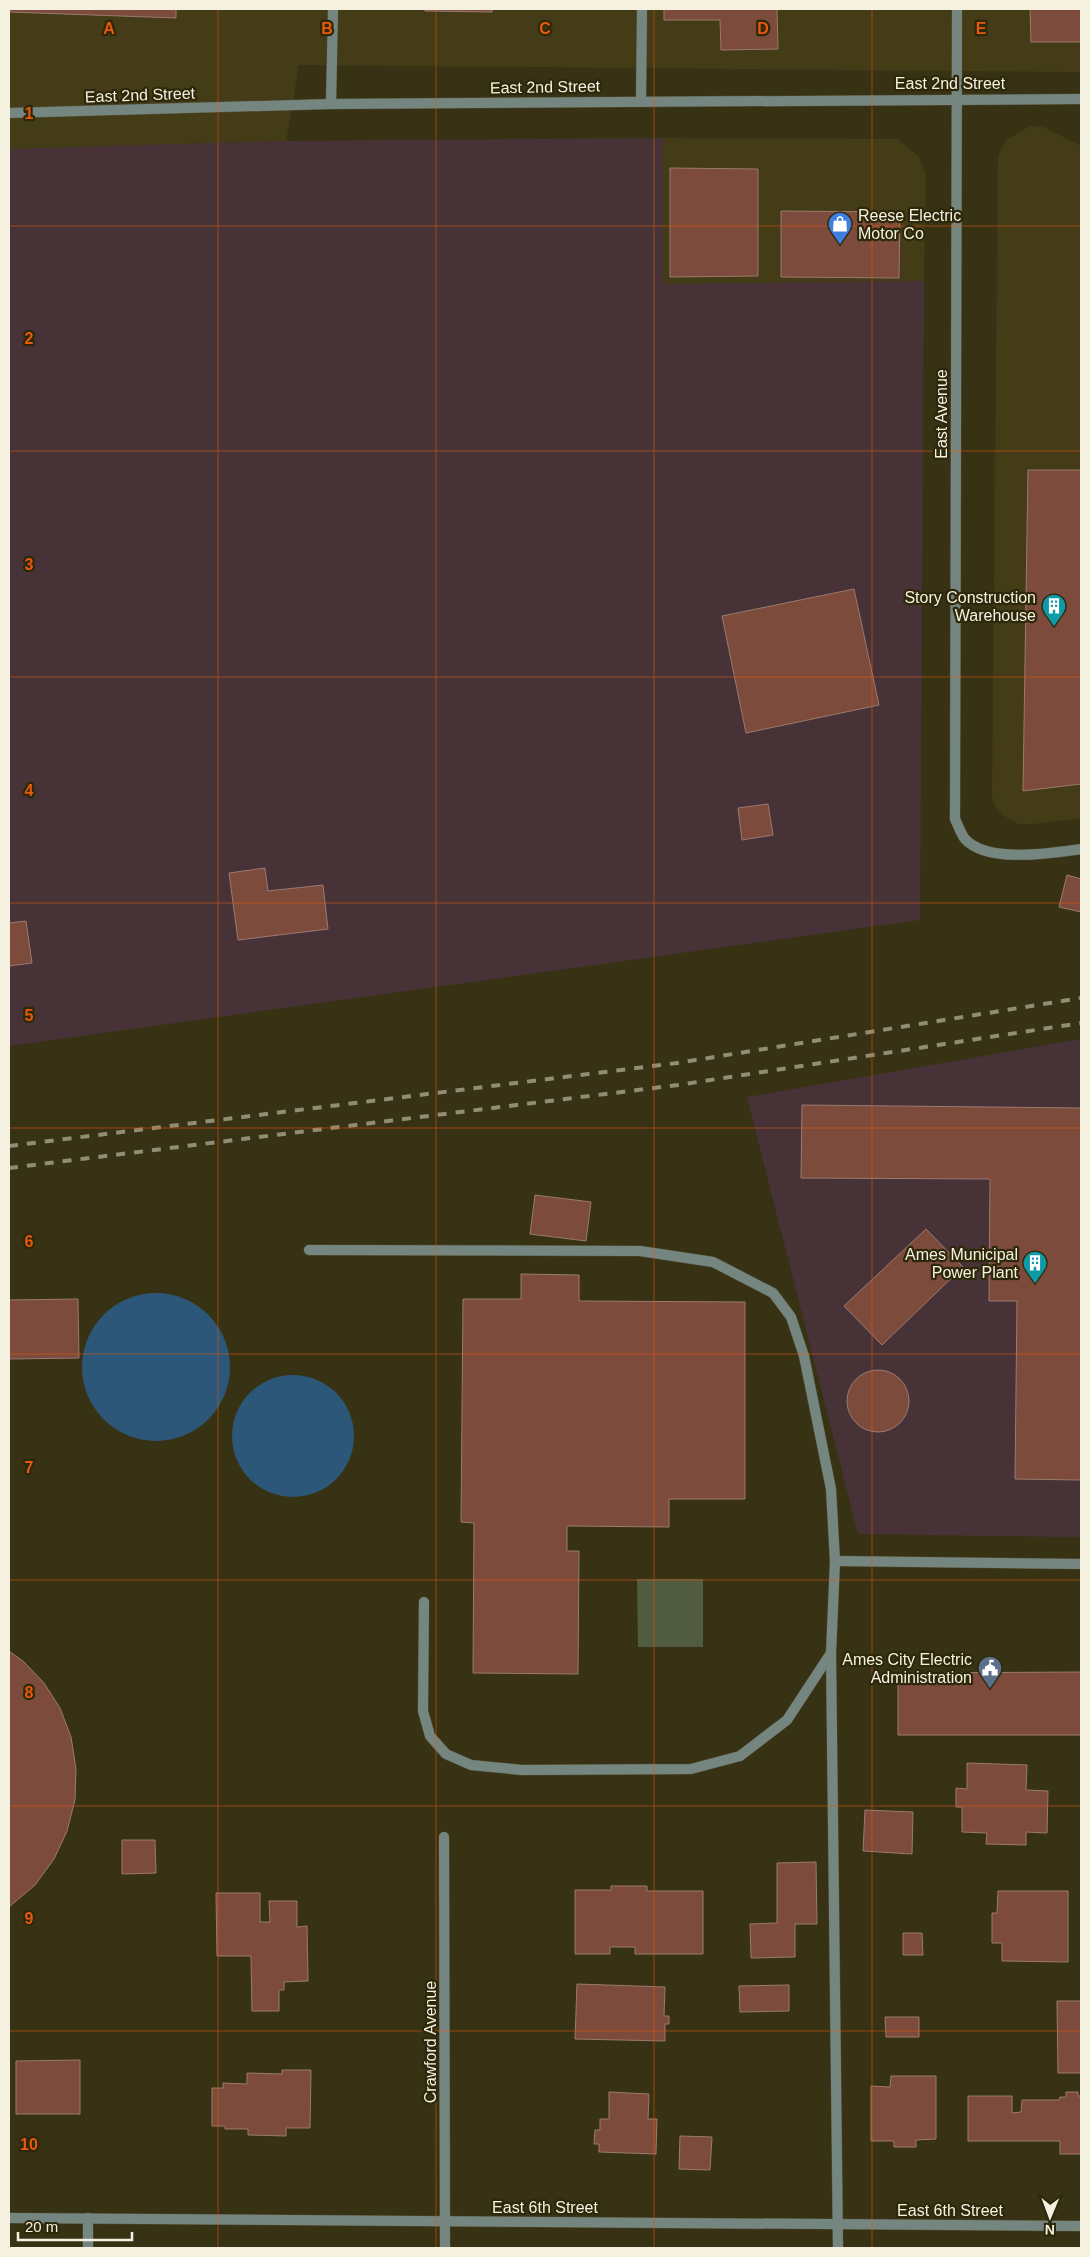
<svg xmlns="http://www.w3.org/2000/svg" width="1090" height="2257" font-family="Helvetica,sans-serif">
  <style>
    .built { fill: #443b17 }
    .industrial { fill: #473337 }
    .green { fill: #515b3f }
    .water { fill: #2c5778 }
    .building { fill: #7c4b3b; stroke: #9b7a6f }
    .lines { fill: none; stroke-linecap: round; stroke-linejoin: round }
    .service-casing { stroke: #565135; stroke-width: 11 }
    .minor-casing { stroke: #565135; stroke-width: 11 }
    .service { stroke: #758681; stroke-width: 10 }
    .minor { stroke: #758681; stroke-width: 10 }
    .rail { stroke: #918c75; stroke-width: 4; stroke-dasharray: 9 9; stroke-linecap: butt }
    .grid { fill: none; stroke: #e8590c; stroke-width: 1; stroke-opacity: 0.55 }
    .labels { text-anchor: middle; dominant-baseline: central; stroke-width: 4.5; stroke-linejoin: round; paint-order: stroke }
    .street-label { font-size: 16px; fill: #f5f1e0; stroke: #2e280b }
    .poi-label { font-size: 16px; fill: #f5f1e0; stroke: #2e280b; text-anchor: end }
    .grid-label { font-size: 16px; text-anchor: middle; font-weight: bold; fill: #e8590c; stroke: #2e280b; stroke-width: 4.5; stroke-linejoin: round; paint-order: stroke }
  </style>
  <rect width="100%" height="100%" fill="#383215"/>
  <g class="built">
    <polygon points="9,9 1081,9 1081,72 299,65 286,141 9,149"/>
    <polygon points="1030,126 1043,127 1081,146 1081,818 1033,824 1019,824 1006,817 996,808 992,797 998,157 1005,141"/>
    <polygon points="663,138 898,139 919,157 926,175 924,281 663,284"/>
  </g>
  <g class="industrial">
    <polygon points="663,138 663,284 924,281 920,920 9,1046 9,149 286,141"/>
    <polygon points="1081,1039 1081,1537 858,1534 747,1097"/>
  </g>
  <polygon class="green" points="637,1579 703,1579 703,1647 638,1647"/>
  <g class="water">
    <circle cx="156" cy="1367" r="74"/>
    <circle cx="293" cy="1436" r="61"/>
  </g>
  <g class="building">
    <polygon points="9,9 176,9 176,18 9,12"/>
    <polygon points="425,9 492,9 492,12 425,11"/>
    <polygon points="664,9 777,9 778,49 721,50 720,20 664,20"/>
    <polygon points="1030,9 1081,9 1081,42 1031,42"/>
    <polygon points="670,168 758,169 758,276 670,277"/>
    <polygon points="781,211 900,212 899,278 781,277"/>
    <polygon points="1028,470 1081,470 1081,784 1023,791"/>
    <polygon points="854,589 879,705 746,733 722,616"/>
    <polygon points="768,804 773,835 742,840 738,808"/>
    <polygon points="265,868 268,891 323,885 328,929 238,940 229,873"/>
    <polygon points="1067,875 1081,879 1081,912 1059,907"/>
    <polygon points="26,921 32,963 9,966 9,923"/>
    <polygon points="802,1105 1081,1108 1081,1480 1015,1479 1017,1301 989,1301 990,1179 801,1178"/>
    <polygon points="535,1195 591,1202 586,1241 530,1234"/>
    <polygon points="926,1229 963,1267 882,1345 844,1306"/>
    <polygon points="521,1274 579,1275 579,1301 745,1302 745,1499 669,1499 669,1527 567,1526 567,1551 579,1551 578,1674 473,1673 474,1523 461,1522 463,1299 521,1299"/>
    <polygon points="78,1299 79,1358 9,1359 9,1300"/>
    <circle cx="878" cy="1401" r="31"/>
    <polygon points="9,1651 24,1662 44,1683 60,1708 71,1737 76,1769 75,1800 67,1831 54,1859 35,1885 9,1907"/>
    <polygon points="1081,1672 1081,1735 898,1735 898,1673"/>
    <polygon points="967,1763 1027,1765 1026,1790 1048,1791 1047,1833 1026,1832 1026,1845 986,1844 987,1833 962,1832 962,1807 956,1807 956,1788 967,1789"/>
    <polygon points="865,1810 913,1812 912,1854 863,1851"/>
    <polygon points="122,1840 155,1840 156,1873 122,1874"/>
    <polygon points="816,1862 817,1924 795,1924 795,1957 751,1958 750,1924 777,1923 777,1863"/>
    <polygon points="611,1886 647,1886 647,1891 703,1891 703,1954 635,1954 635,1947 610,1947 610,1954 575,1954 575,1890 611,1890"/>
    <polygon points="998,1891 1068,1891 1068,1962 1002,1961 1002,1943 992,1943 992,1913 997,1913"/>
    <polygon points="216,1893 260,1893 260,1922 270,1922 269,1901 297,1901 297,1927 307,1926 308,1981 284,1982 284,1990 279,1990 279,2011 252,2011 251,1956 217,1956"/>
    <polygon points="903,1933 922,1933 923,1955 903,1955"/>
    <polygon points="577,1984 665,1987 664,2016 669,2016 669,2024 665,2024 665,2041 575,2039"/>
    <polygon points="789,1985 789,2011 740,2012 739,1986"/>
    <polygon points="1057,2001 1081,2001 1081,2073 1058,2073"/>
    <polygon points="885,2017 919,2017 919,2037 886,2037"/>
    <polygon points="80,2060 80,2114 16,2114 16,2061"/>
    <polygon points="282,2070 311,2070 310,2128 286,2128 286,2136 248,2135 248,2129 225,2129 225,2126 212,2126 212,2088 223,2088 223,2083 247,2084 247,2073 282,2074"/>
    <polygon points="891,2076 936,2076 936,2139 916,2140 916,2147 894,2147 894,2141 871,2141 871,2086 890,2087"/>
    <polygon points="609,2092 649,2094 648,2119 657,2119 656,2154 599,2152 599,2144 594,2144 595,2130 600,2130 600,2119 609,2119"/>
    <polygon points="1066,2092 1078,2092 1078,2096 1081,2096 1081,2154 1060,2154 1060,2141 968,2141 968,2096 1012,2096 1012,2113 1021,2112 1022,2100 1059,2100 1060,2097 1066,2097"/>
    <polygon points="680,2136 712,2137 710,2170 679,2169"/>
  </g>
  <g class="lines">
    <defs>
      <g id="service">
        <polyline points="641,101 642,9"/>
        <polyline points="309,1250 640,1251 713,1262 773,1293 791,1317 804,1356 831,1489 835,1561 831,1653 787,1720 740,1756 691,1769 522,1770 471,1765 446,1754 430,1736 423,1711 424,1602"/>
        <polyline points="835,1561 1081,1564"/>
        <polyline points="831,1653 838,2248"/>
        <polyline points="88,2218 88,2248"/>
      </g>
      <g id="minor">
        <path d="M957,9L955,819C958,825 961,834 965,839C988,864 1051,853 1081,849"/>
        <polyline points="331,104 333,9"/>
        <polyline points="9,113 331,104 1081,99"/>
        <polyline points="444,1837 445,2248"/>
        <polyline points="9,2218 1081,2226"/>
      </g>
    </defs>
    <use href="#service" class="service-casing"/>
    <use href="#minor" class="minor-casing"/>
    <use href="#service" class="service"/>
    <use href="#minor" class="minor"/>
    <g class="rail">
      <polyline points="9,1146 677,1063 1081,998"/>
      <polyline points="9,1168 678,1085 1081,1023"/>
    </g>
  </g>
  <path class="grid" d="M218,9V2248M436,9V2248M654,9V2248M872,9V2248M9,226H1081M9,451H1081M9,677H1081M9,903H1081M9,1128H1081M9,1354H1081M9,1580H1081M9,1806H1081M9,2031H1081"/>
  <defs>
    <symbol id="shop-pin" viewBox="-11 -11 22 30"><path d="M0 17L-7.5 6A9.5 9.5 0 1 1 7.5 6Z" fill="#3f7fe0" stroke="#2e280b"/><path d="M-5-2.5h2.3a2.7 3.5 0 0 1 5.4 0H5L5.5 6h-11ZM-1.5-2.5h3a1.5 2.3 0 0 0-3 0Z" fill="#fff"/></symbol>
    <symbol id="building-pin" viewBox="-11 -11 22 30"><path d="M0 17L-7.5 6A9.5 9.5 0 1 1 7.5 6Z" fill="#0f9aa8" stroke="#2e280b"/><path d="M-4-6H4V6H1V3H-1V6H-4ZM-2.5-4.3h1.7v1.8h-1.7ZM.8-4.3h1.7v1.8H.8ZM-2.5-1h1.7V.8h-1.7ZM.8-1h1.7V.8H.8Z" fill="#fff"/></symbol>
    <symbol id="civic-pin" viewBox="-11 -11 22 30"><path d="M0 17L-7.5 6A9.5 9.5 0 1 1 7.5 6Z" fill="#5c6f8a" stroke="#2e280b"/><path d="M-.6-6.5H3V-4.5H.6V-3L4-1V1h2V6H-6V1h2V-1L-.6-3ZM-1.2 2.5V6h2.4V2.5Z" fill="#fff"/></symbol>
  </defs>
  <g fill-rule="evenodd">
    <use href="#shop-pin" x="826" y="210" width="28" height="38"/>
    <use href="#building-pin" x="1040" y="592" width="28" height="38"/>
    <use href="#building-pin" x="1021" y="1249" width="28" height="38"/>
    <use href="#civic-pin" x="976" y="1654" width="28" height="38"/>
  </g>
  <g class="labels">
    <g class="street-label">
      <text x="950" y="83">East 2nd Street</text>
      <text transform="translate(545 87) rotate(-1)">East 2nd Street</text>
      <text transform="translate(140 95) rotate(-2)">East 2nd Street</text>
      <text transform="translate(941 414) rotate(-90)">East Avenue</text>
      <text transform="translate(430 2042) rotate(-90)">Crawford Avenue</text>
      <text x="545" y="2207">East 6th Street</text>
      <text x="950" y="2210">East 6th Street</text>
    </g>
    <g class="poi-label">
      <text x="858" y="215" text-anchor="start">Reese Electric<tspan x="858" dy="18">Motor Co</tspan></text>
      <text x="1036" y="597">Story Construction<tspan x="1036" dy="18">Warehouse</tspan></text>
      <text x="1018" y="1254">Ames Municipal<tspan x="1018" dy="18">Power Plant</tspan></text>
      <text x="972" y="1659">Ames City Electric<tspan x="972" dy="18">Administration</tspan></text>
    </g>
  </g>
  <g class="grid-label">
    <text x="109" y="34">A</text>
    <text x="327" y="34">B</text>
    <text x="545" y="34">C</text>
    <text x="763" y="34">D</text>
    <text x="981" y="34">E</text>
    <text x="29" y="119">1</text>
    <text x="29" y="344">2</text>
    <text x="29" y="570">3</text>
    <text x="29" y="796">4</text>
    <text x="29" y="1021">5</text>
    <text x="29" y="1247">6</text>
    <text x="29" y="1473">7</text>
    <text x="29" y="1698">8</text>
    <text x="29" y="1924">9</text>
    <text x="29" y="2150">10</text>
  </g>
  <rect width="1090" height="2257" fill="none" stroke="#f5f1e0" stroke-width="20"/>
  <g transform="translate(1050 2217) rotate(181)" stroke="#2e280b" stroke-width="4" paint-order="stroke">
  <path d="M0-4L9 19L0 12L-9 19Z" fill="#f5f1e0"/>
  <text y="-8" font-size="14" font-weight="bold" text-anchor="middle" fill="#f5f1e0">N</text>
  </g>
  <path d="M18 2232v8h114v-8" fill="none" stroke="#f5f1e0" stroke-width="2.5"/>
  <text x="25" y="2232" font-size="15" fill="#f5f1e0" stroke="#2e280b" stroke-width="4" paint-order="stroke">20 m</text>
</svg>
